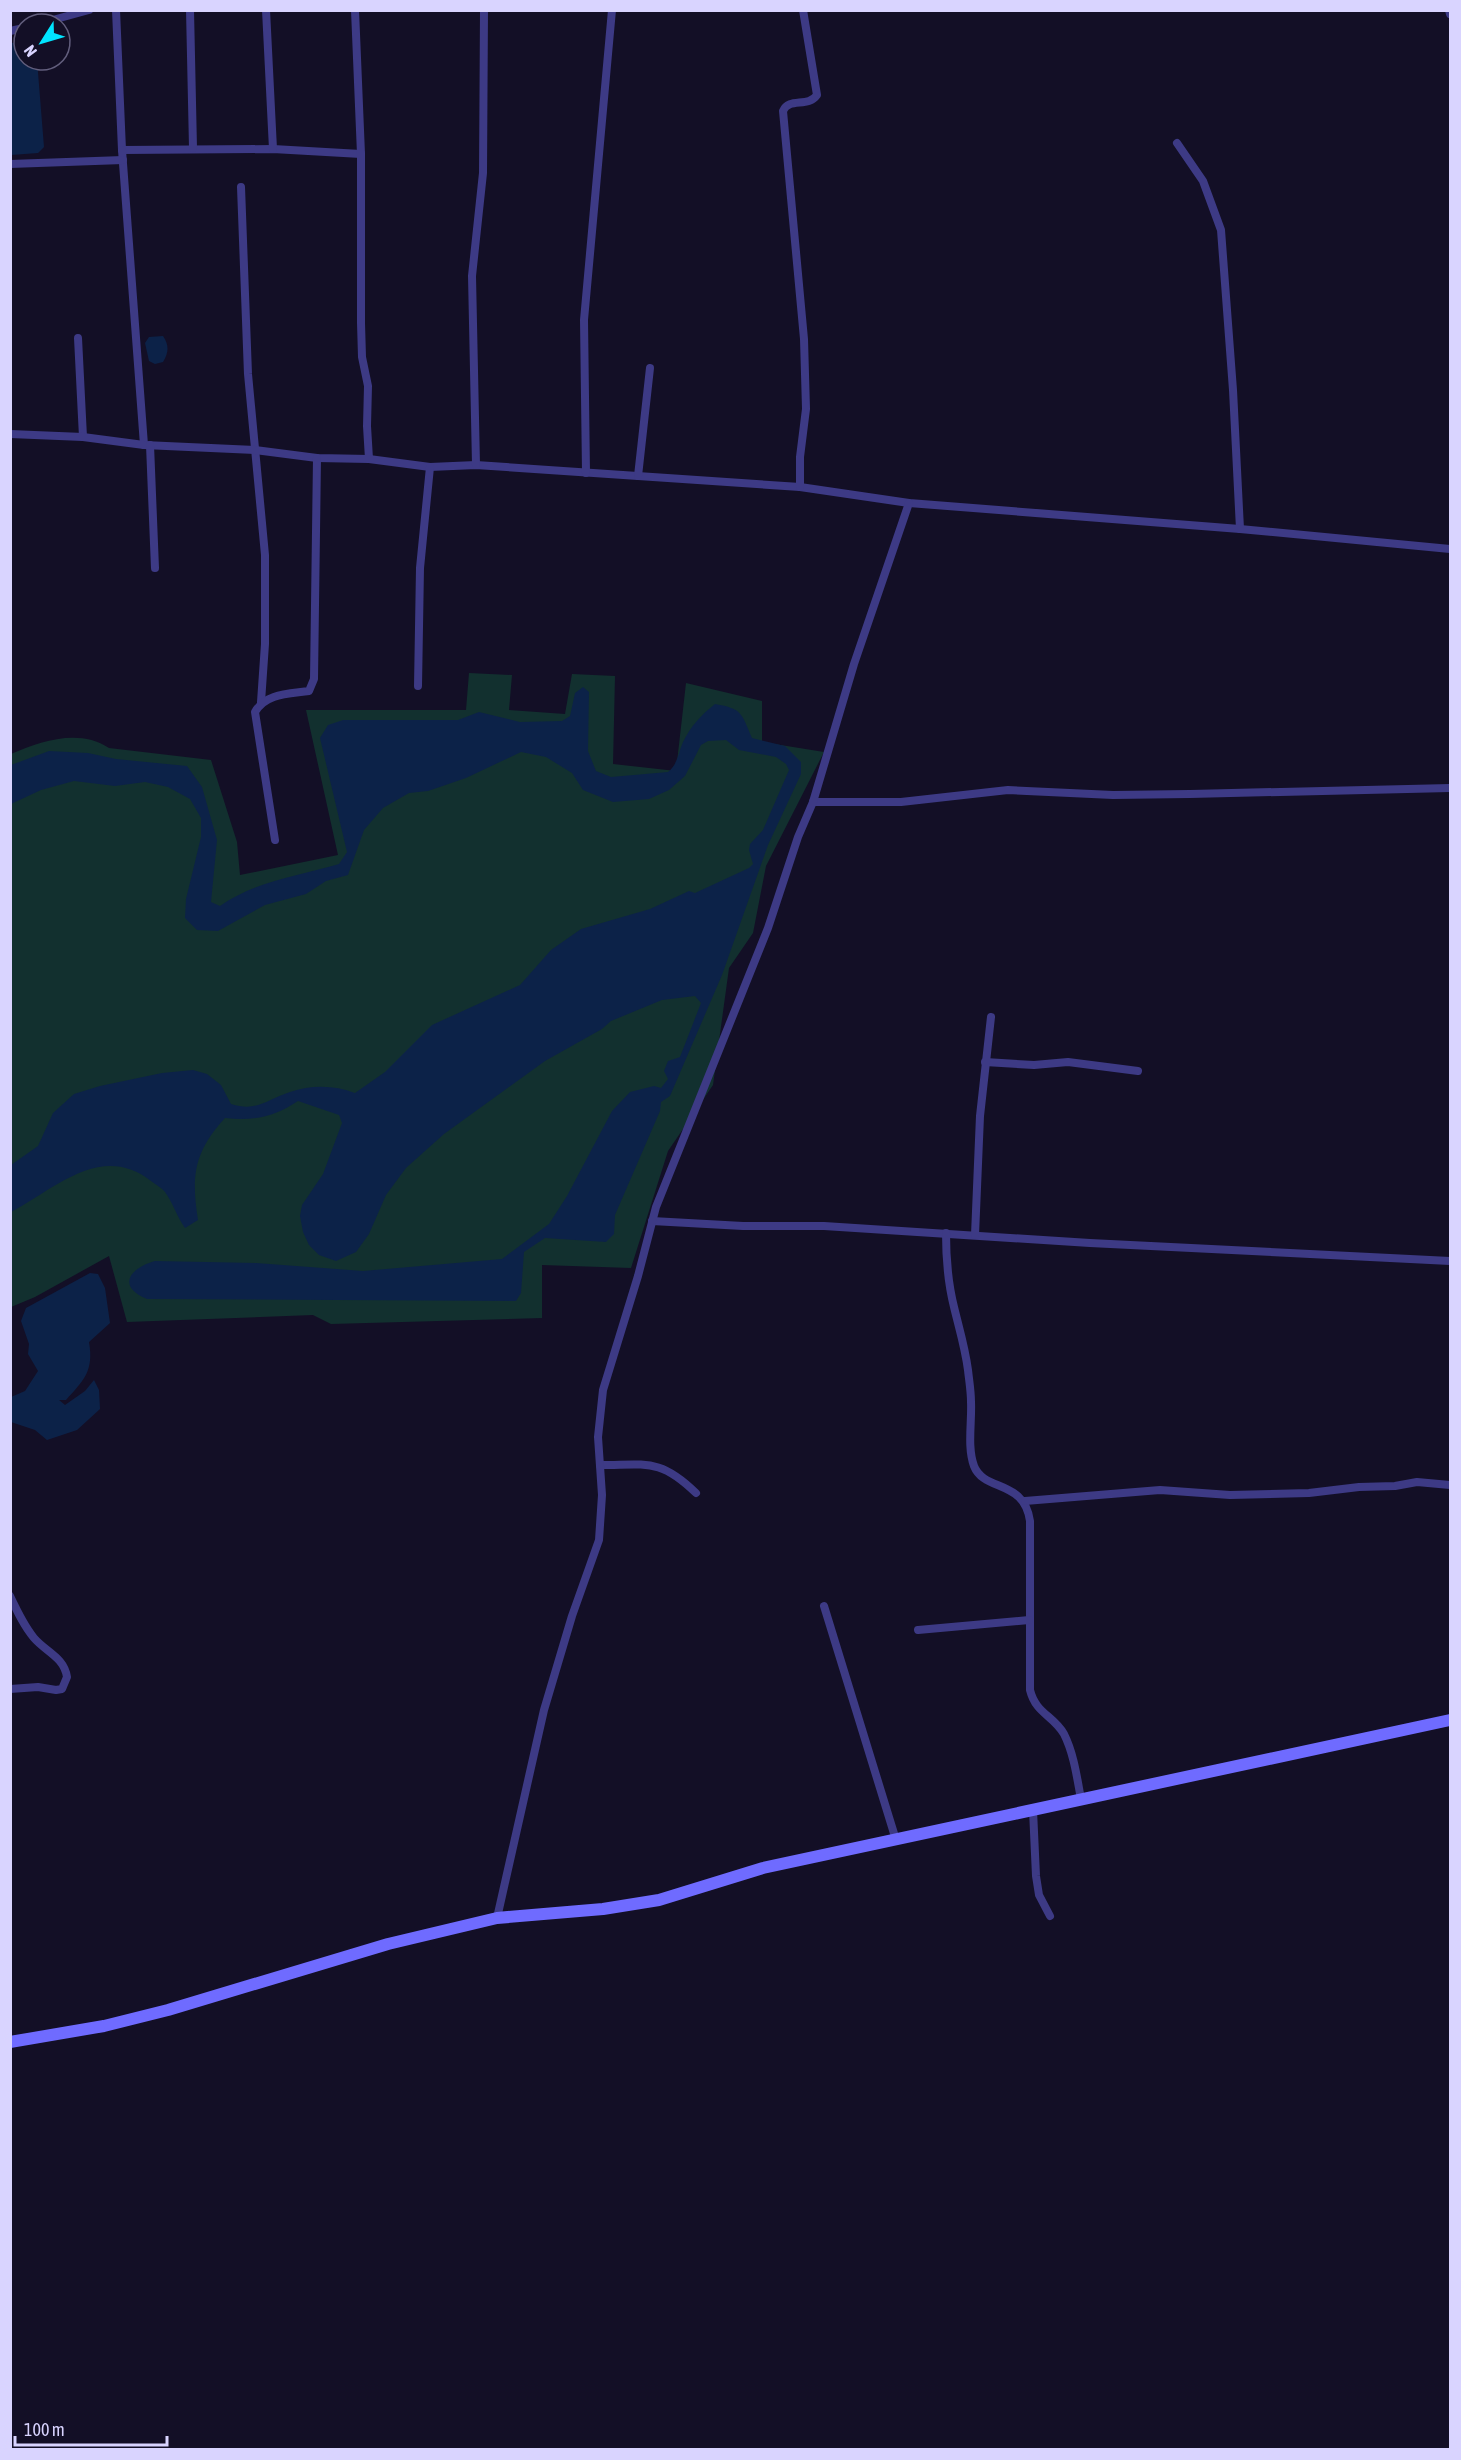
<svg xmlns="http://www.w3.org/2000/svg" width="1461" height="2460" font-family="'Asap Condensed',sans-serif">
  <style>
    .green { fill: #12302f }
    .water { fill: #0c2248 }
    .lines { fill: none; stroke-linecap: round; stroke-linejoin: round }
    .street { stroke: #3d3a85; stroke-width: 8 }
    .secondary { stroke: #6f6bff; stroke-width: 12 }
  </style>
  <rect width="100%" height="100%" fill="#130f26"/>
  <path class="green" d="M469,673L512,675L509,710L565,714L572,674L615,676L613,764L676,771L686,683L762,701V742L824,752L766,866L753,933L729,968L713,1085L668,1151L631,1268L542,1265V1318L331,1324L313,1315L127,1322L109,1256L35,1297L11,1307V754C41,741 79,728 109,748L211,760L237,842L240,875L338,855L306,710H466Z"/>
  <g class="water">
    <polygon points="24,42 24,60 37,60 44,147 38,153 11,155 11,43"/>
    <path d="M163,336C169,345 169,352 163,362L155,364L149,361L145,343L149,337Z"/>
    <path d="M583,687L589,692L588,751L596,771L611,777L668,772C678,764 678,753 683,742C691,726 701,715 715,704C743,709 741,713 752,738L785,746L801,762V774L768,845L722,975L670,1096L661,1102L660,1111L615,1215L614,1234L606,1242L545,1238L524,1252L521,1293L516,1301L147,1299C116,1286 130,1268 155,1261L256,1263L363,1271L502,1259L549,1224L567,1196L612,1111L630,1092L654,1086L661,1088L668,1079L664,1071L668,1061L680,1057L701,1003L695,996L662,1000L611,1021L602,1029L545,1061L444,1134L406,1168L386,1195L369,1234L356,1252L336,1261L319,1255L309,1245L303,1232L300,1216L302,1205L323,1174L342,1123L339,1115L298,1101C274,1117 254,1121 225,1118C194,1152 191,1176 198,1220L185,1228C177,1217 173,1203 165,1192C162,1188 155,1184 151,1181C101,1142 55,1189 11,1212V1165L38,1146L53,1113L74,1094L100,1086L162,1073L193,1070L207,1074L221,1085L231,1104C257,1112 266,1100 290,1092C311,1085 334,1085 355,1093L385,1072L432,1025L520,985L551,950L581,929L650,909L689,891L695,893L749,868L753,864L749,850L750,844L763,830L789,770L786,764L776,757L739,750L726,740L708,741L701,745L685,776L669,790L649,799L613,802L583,790L572,773L546,757L521,752L466,778L428,791L409,793L383,808L364,830L348,875L326,881L306,894L265,905L218,931L197,930L185,918L186,899L201,837V818L190,799L168,787L145,782L115,786L74,781L41,790L11,804V765L49,751L88,753L116,759L187,766L202,787L217,840L211,902L220,906C256,881 298,876 339,864L347,852L320,738L328,725L343,720H458L479,712L520,722L562,721L570,716L575,693Z"/>
    <path d="M90,1273L98,1274L105,1288L110,1323L89,1342C94,1371 84,1380 66,1400H59L65,1405L85,1391L94,1380L99,1390L100,1409L77,1430L47,1440L35,1430L11,1422V1397L25,1391L38,1371L28,1354L29,1344L21,1321L26,1308Z"/>
  </g>
  <g class="lines">
    <g class="street">
      <polyline points="116,10 122,150 273,149 361,154"/>
      <polyline points="190,10 193,148"/>
      <polyline points="266,10 273,149"/>
      <polyline points="355,10 361,154 361,323 362,357 368,386 367,426 369,459"/>
      <polyline points="1449,10 1450,14"/>
      <polyline points="38,24 89,10"/>
      <polyline points="10,31 24,28"/>
      <polyline points="1177,143 1203,181 1221,230 1233,390 1240,529"/>
      <polyline points="122,150 144,445"/>
      <polyline points="10,164 123,160"/>
      <polyline points="241,187 248,374 265,555 265,644 261,702"/>
      <polyline points="78,338 83,437"/>
      <polyline points="10,434 83,437 144,445 255,450 317,458 369,459 430,467 476,465 800,487 909,503 1240,529 1450,549"/>
      <polyline points="150,445 155,568"/>
      <polyline points="476,465 472,276 483,173 484,10"/>
      <polyline points="586,473 584,320 612,10"/>
      <polyline points="638,476 650,368"/>
      <path d="M800,487V457L806,409L804,339L783,111C789,97 808,108 817,95L803,10"/>
      <polyline points="418,686 420,568 430,467"/>
      <polyline points="813,802 901,802 1008,790 1113,795 1190,794 1450,788"/>
      <path d="M275,840L255,712C266,693 289,694 309,691L314,679L317,458"/>
      <polyline points="985,1062 1034,1065 1068,1062 1138,1071"/>
      <polyline points="652,1221 743,1226 824,1226 1090,1243 1450,1261"/>
      <path d="M946,1233C946,1257 948,1283 954,1307C959,1328 965,1347 968,1370C969,1380 971,1391 971,1402C972,1422 967,1447 974,1466C984,1492 1024,1479 1030,1521V1690C1036,1714 1053,1715 1064,1734C1074,1754 1077,1778 1081,1799"/>
      <polyline points="975,1235 980,1116 991,1017"/>
      <path d="M600,1465C647,1465 660,1458 696,1493"/>
      <polyline points="1025,1501 1160,1490 1230,1495 1309,1493 1359,1487 1395,1486 1417,1482 1450,1485"/>
      <path d="M10,1596C17,1611 24,1626 34,1638C46,1652 64,1657 67,1677L62,1689L56,1690L38,1687L10,1689"/>
      <polyline points="824,1606 896,1840"/>
      <polyline points="918,1630 1029,1620"/>
      <polyline points="1033,1810 1036,1876 1039,1895 1050,1916"/>
      <polyline points="497,1918 544,1710 572,1616 599,1540 602,1495 598,1437 603,1390 638,1276 656,1207 768,928 798,837 813,802 854,664 909,503"/>
    </g>
    <polyline class="secondary" points="10,2042 104,2026 168,2010 388,1944 497,1918 603,1909 659,1900 763,1868 1450,1720"/>
  </g>
  <rect width="1461" height="2460" fill="none" stroke="#d9d4ff" stroke-width="24"/>
  <g transform="translate(42 42) rotate(233)"><circle r="28" fill="#130f26" stroke="#625e7d" stroke-width="1.5"/>
  <path d="M0-4.5L10 22L0 15L-10 22Z" fill="#00e5ff"/>
  <text y="-9" font-size="16" font-weight="bold" text-anchor="middle" fill="#d9d4ff">N</text>
  </g>
  <path d="M15 2436v9h152v-9" fill="none" stroke="#d9d4ff" stroke-width="3"/>
  <text x="24" y="2436" font-size="18" fill="#d9d4ff" stroke="#130f26" stroke-width="4.5" paint-order="stroke">100 m</text>
</svg>
